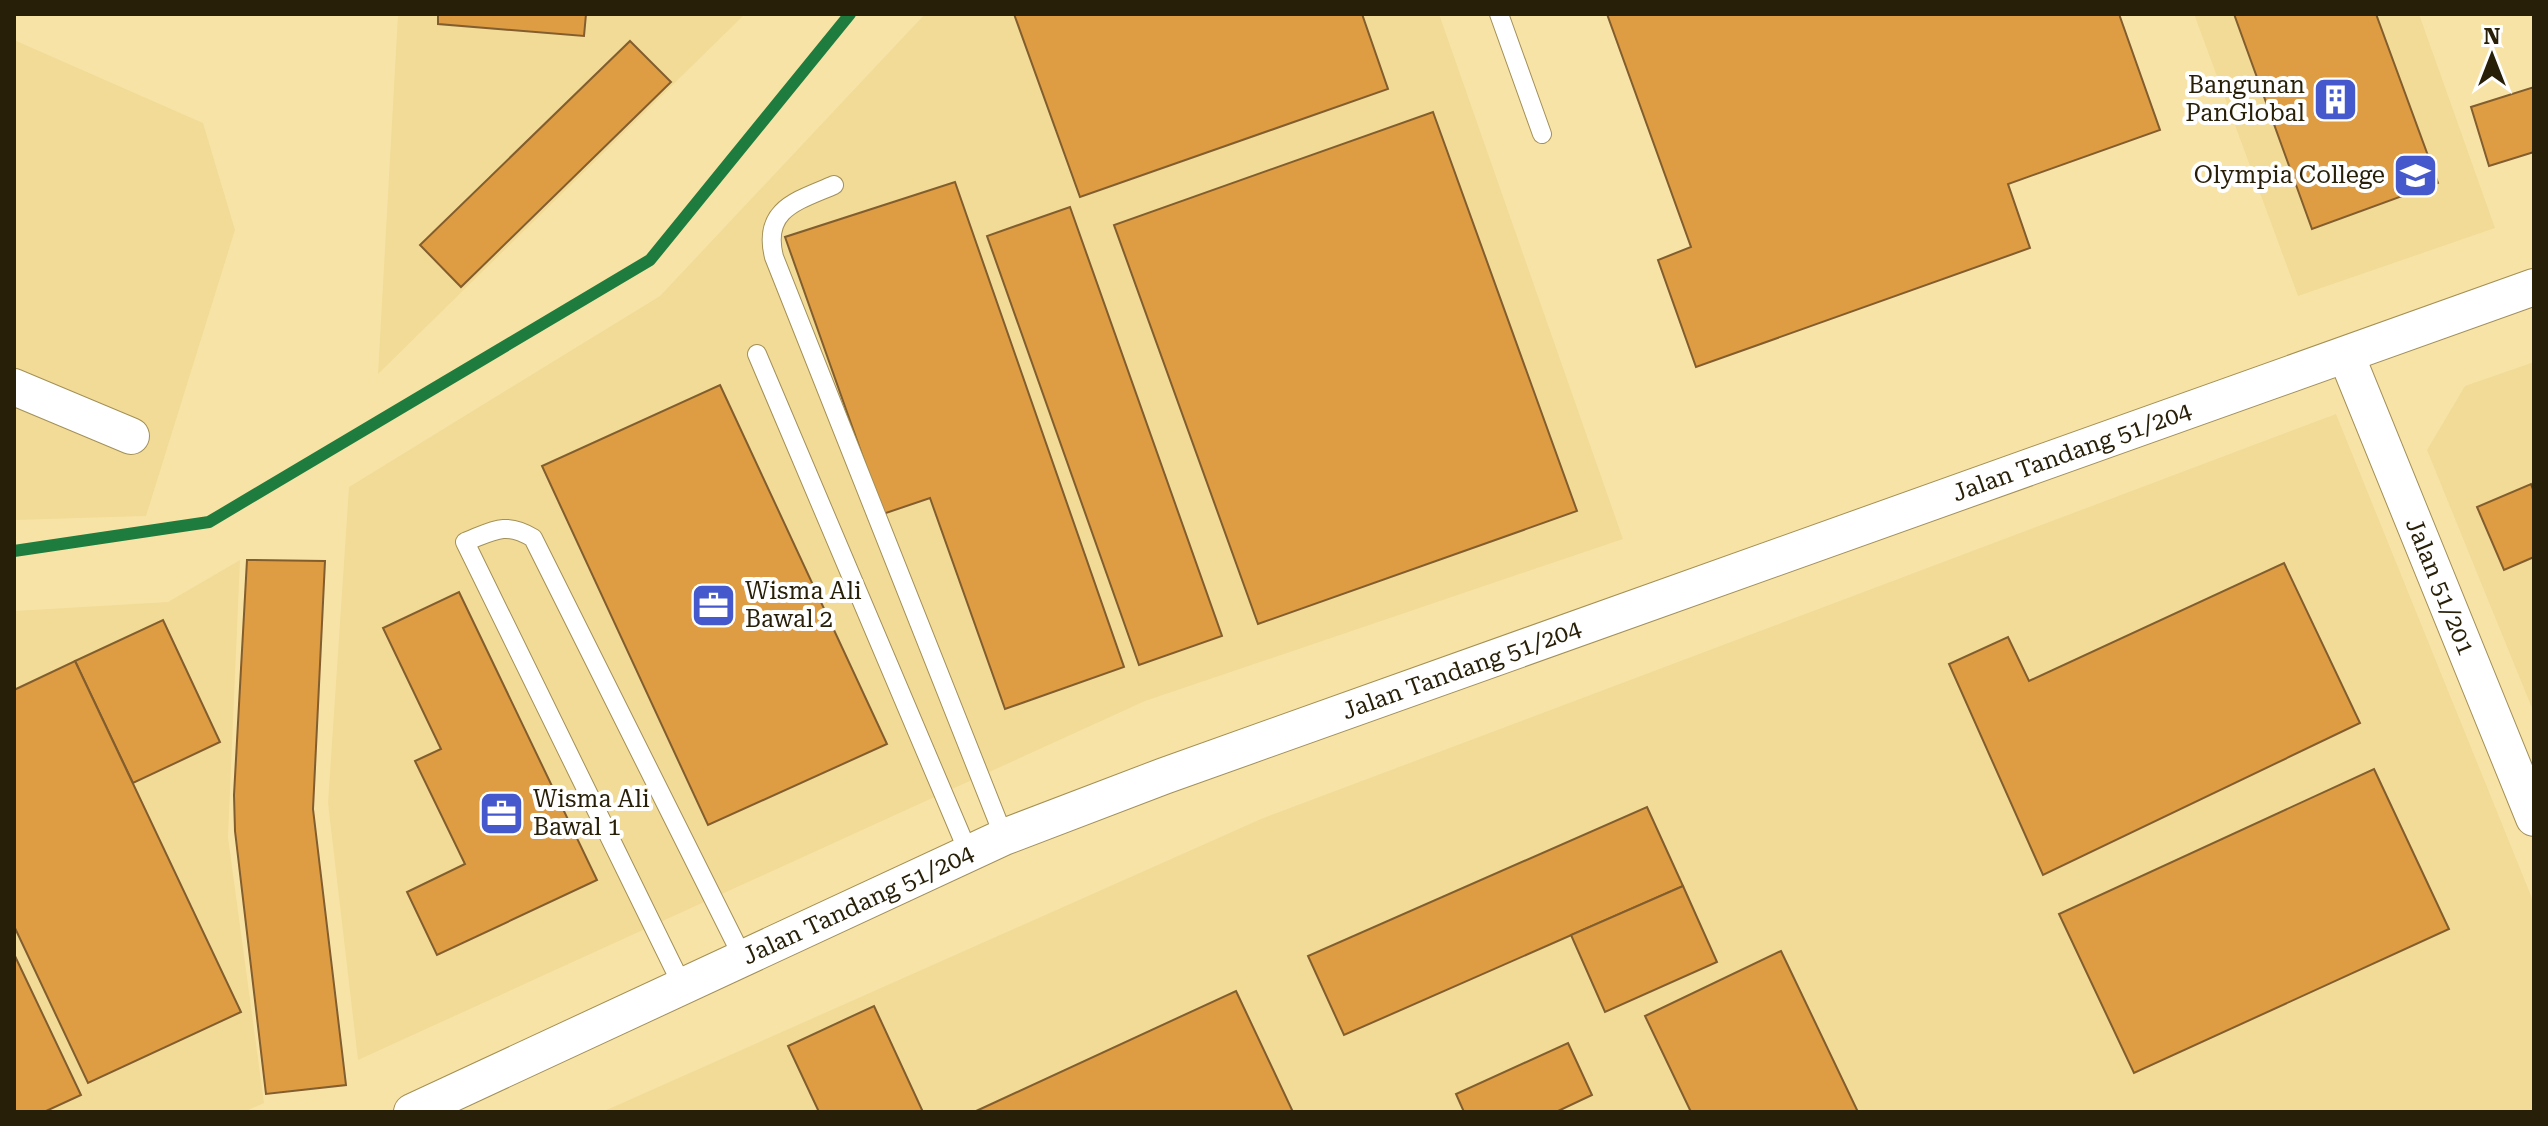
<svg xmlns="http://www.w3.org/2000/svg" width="2548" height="1126" font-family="'Roboto Serif',serif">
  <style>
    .built { fill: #f2db97 }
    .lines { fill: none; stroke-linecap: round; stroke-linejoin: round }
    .stream { stroke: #1e7d3e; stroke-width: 12 }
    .building { fill: #de9c43; stroke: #825d2e; stroke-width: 2 }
    .service-casing { stroke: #a39057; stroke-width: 20 }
    .minor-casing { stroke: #a39057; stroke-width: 38 }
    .service { stroke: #fff; stroke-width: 18 }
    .minor { stroke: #fff; stroke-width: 36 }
    .labels { text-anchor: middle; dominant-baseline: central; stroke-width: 8; stroke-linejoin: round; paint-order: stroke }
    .poi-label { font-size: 24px; fill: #271f07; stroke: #fff; text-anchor: end }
    .street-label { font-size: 24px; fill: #271f07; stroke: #fff }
  </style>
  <rect width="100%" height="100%" fill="#f8e3a7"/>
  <g class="built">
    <polygon points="398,14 745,14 378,374"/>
    <polygon points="925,14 1439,14 1623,539 1145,701 358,1060 328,803 349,487 660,296"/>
    <polygon points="2194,14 2419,14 2495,228 2298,296"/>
    <polygon points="14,40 203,123 235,230 146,516 14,520"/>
    <polygon points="2534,362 2534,713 2427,450 2465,386"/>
    <polygon points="2336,414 2534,903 2534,1112 602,1112 1261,819"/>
    <polygon points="240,560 228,837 264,1103 244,1112 14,1112 14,611 168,602"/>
  </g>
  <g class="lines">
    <polyline class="stream" points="14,551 209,522 650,260 850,14"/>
  </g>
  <g class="building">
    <polygon points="438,14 586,14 584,36 438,24"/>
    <polygon points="1014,14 1362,14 1388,89 1080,197"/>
    <polygon points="1607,14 2119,14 2160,130 2008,184 2030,248 1696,367 1658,260 1691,247"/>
    <polygon points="2234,14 2376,14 2438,183 2312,229"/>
    <polygon points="630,41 671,82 461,287 420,245"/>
    <polygon points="2534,87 2534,152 2489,166 2471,107"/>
    <polygon points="1433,112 1577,511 1258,624 1114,225"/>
    <polygon points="955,182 1124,667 1005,709 930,498 883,514 785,237"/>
    <polygon points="1070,207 1222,636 1139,665 987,236"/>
    <polygon points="720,385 887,744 708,825 542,466"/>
    <polygon points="2531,484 2534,492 2534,557 2504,570 2477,507"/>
    <polygon points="247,560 325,561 313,809 346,1085 266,1094 235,831 234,795"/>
    <polygon points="2284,563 2360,723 2043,875 1949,664 2008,637 2029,681"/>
    <polygon points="459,592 597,880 437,955 407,892 465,864 415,761 441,749 383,628"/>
    <polygon points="163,620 220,742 133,783 75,661"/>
    <polygon points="75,661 241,1012 88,1083 14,926 14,690"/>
    <polygon points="2374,769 2449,929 2134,1073 2059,914"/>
    <polygon points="1647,807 1683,886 1344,1035 1308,956"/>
    <polygon points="1683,886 1717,962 1605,1012 1571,935"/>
    <polygon points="1781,951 1858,1112 1691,1112 1645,1016"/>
    <polygon points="14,954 81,1095 44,1112 14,1112"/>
    <polygon points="1236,991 1293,1112 974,1112"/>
    <polygon points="874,1006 923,1112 819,1112 788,1046"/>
    <polygon points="1568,1043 1592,1095 1556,1112 1464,1112 1456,1094"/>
  </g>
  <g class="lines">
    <defs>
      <g id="service">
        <polyline points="1499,14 1542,134"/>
        <path d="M834,185C797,201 762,209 774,257L1004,837"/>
        <polyline points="757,354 969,854"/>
        <path d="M682,985L465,542C493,531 505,521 533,538L743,958"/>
      </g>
      <g id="minor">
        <path id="s1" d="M2346,355L2534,818"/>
        <polyline points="14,387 131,436"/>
        <path id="s2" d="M412,1112L1004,837L1164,776L2534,287"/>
      </g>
    </defs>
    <use href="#service" class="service-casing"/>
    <use href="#minor" class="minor-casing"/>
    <use href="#service" class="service"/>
    <use href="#minor" class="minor"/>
  </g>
  <defs>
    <symbol id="building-square" viewBox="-11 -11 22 22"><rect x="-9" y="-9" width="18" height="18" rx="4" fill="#4558cc" stroke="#fff"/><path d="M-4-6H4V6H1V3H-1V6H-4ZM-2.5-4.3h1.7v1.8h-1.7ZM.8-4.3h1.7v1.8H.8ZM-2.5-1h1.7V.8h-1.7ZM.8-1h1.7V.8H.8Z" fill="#fff"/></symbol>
    <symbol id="university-square" viewBox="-11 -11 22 22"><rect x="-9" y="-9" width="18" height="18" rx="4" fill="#4558cc" stroke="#fff"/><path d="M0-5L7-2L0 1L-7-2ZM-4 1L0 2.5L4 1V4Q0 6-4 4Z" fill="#fff"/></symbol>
    <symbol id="office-square" viewBox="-11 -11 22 22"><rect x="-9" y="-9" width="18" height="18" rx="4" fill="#4558cc" stroke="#fff"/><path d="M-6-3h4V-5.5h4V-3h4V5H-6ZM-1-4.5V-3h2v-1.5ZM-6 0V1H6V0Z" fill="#fff"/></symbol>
  </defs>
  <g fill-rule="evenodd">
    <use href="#building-square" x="2310" y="74" width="51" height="51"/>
    <use href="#university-square" x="2390" y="150" width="51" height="51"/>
    <use href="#office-square" x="688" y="580" width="51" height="51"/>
    <use href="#office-square" x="476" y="788" width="51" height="51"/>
  </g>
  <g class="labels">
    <g class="poi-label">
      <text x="2305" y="85">Bangunan<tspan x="2305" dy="28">PanGlobal</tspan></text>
      <text x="2385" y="175">Olympia College</text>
      <text x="745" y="591" text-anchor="start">Wisma Ali<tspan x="745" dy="28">Bawal 2</tspan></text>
      <text x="533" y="799" text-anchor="start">Wisma Ali<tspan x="533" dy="28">Bawal 1</tspan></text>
    </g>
    <g class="street-label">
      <text stroke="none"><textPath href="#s2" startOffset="1788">Jalan Tandang 51/204</textPath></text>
      <text stroke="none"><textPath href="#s1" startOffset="250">Jalan 51/201</textPath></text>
      <text stroke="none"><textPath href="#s2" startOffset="1140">Jalan Tandang 51/204</textPath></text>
      <text stroke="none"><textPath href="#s2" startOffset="492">Jalan Tandang 51/204</textPath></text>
    </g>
  </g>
  <rect width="2548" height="1126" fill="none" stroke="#271f07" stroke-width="32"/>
  <g transform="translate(2492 56)" stroke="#ffffff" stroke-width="6" paint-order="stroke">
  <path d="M0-6L14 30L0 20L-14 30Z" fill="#271f07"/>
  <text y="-12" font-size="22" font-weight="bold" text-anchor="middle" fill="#271f07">N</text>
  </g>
</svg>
